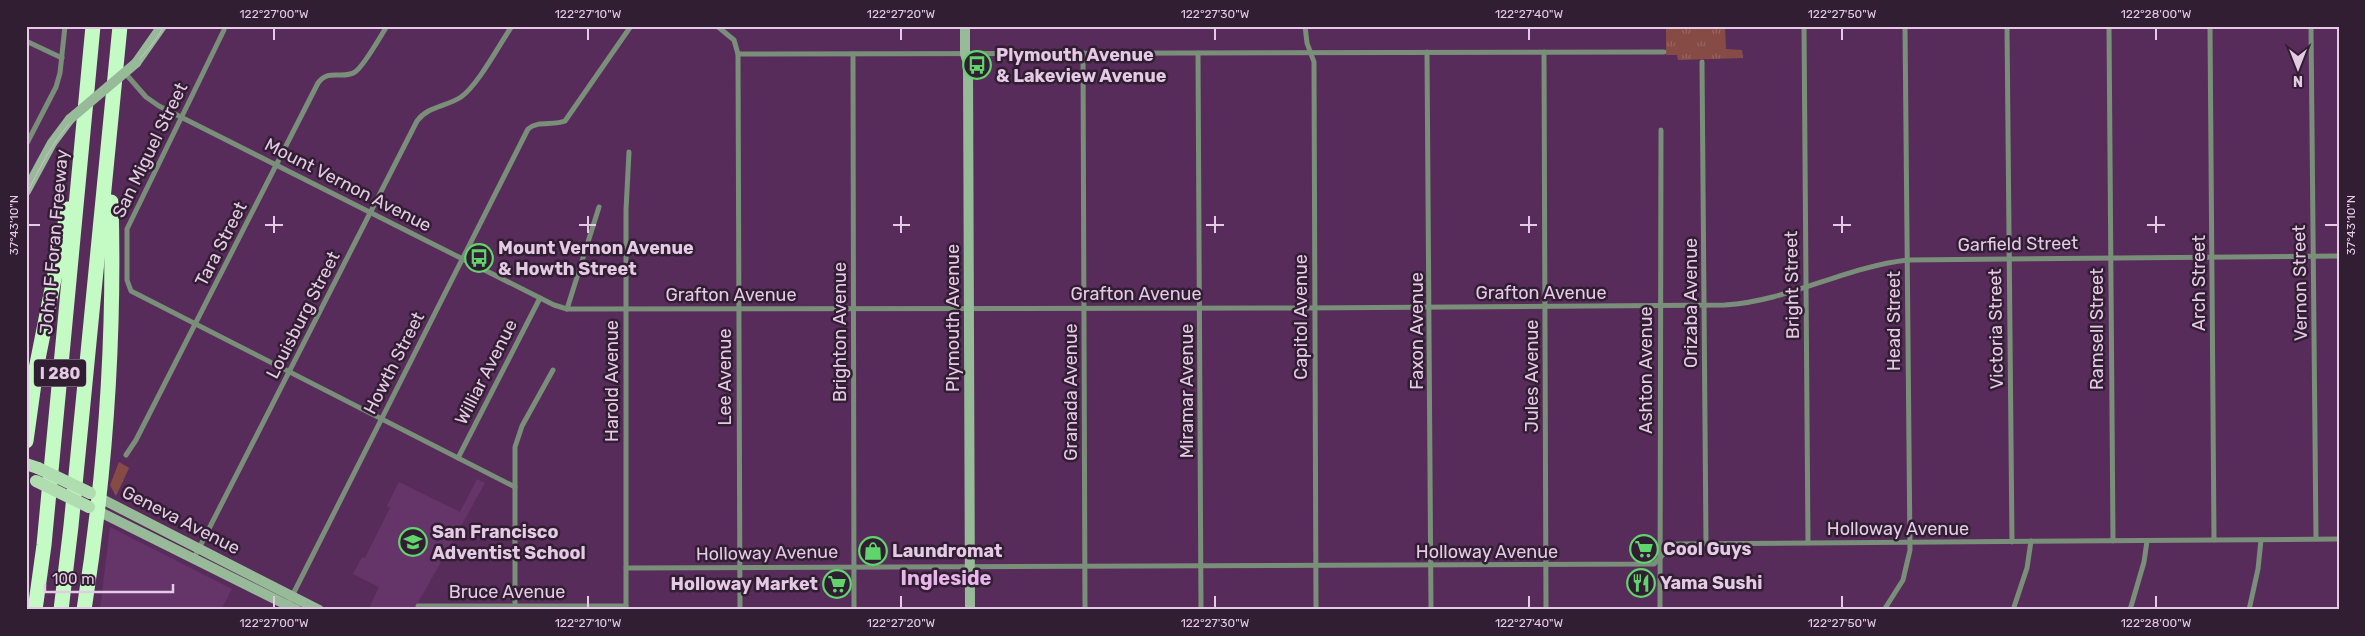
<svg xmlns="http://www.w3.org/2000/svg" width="2365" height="636" font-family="Rubik,sans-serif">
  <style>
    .built { fill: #653468 }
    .grass { fill: url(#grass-tufts) }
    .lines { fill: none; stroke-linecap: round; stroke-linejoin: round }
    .street { stroke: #798f79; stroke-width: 5 }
    .secondary { stroke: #97bb98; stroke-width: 10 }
    .primary { stroke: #afddb0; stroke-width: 12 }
    .highway { stroke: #c4fbc5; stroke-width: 15 }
    .tram { stroke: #d5b9d6; stroke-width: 1 }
    .secondary-bridge { stroke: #97bb98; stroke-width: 10 }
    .primary-bridge { stroke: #afddb0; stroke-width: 12 }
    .ticks { fill: none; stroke: #e4cae5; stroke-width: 2 }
    .labels { text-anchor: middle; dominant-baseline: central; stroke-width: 5; stroke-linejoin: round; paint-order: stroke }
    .shield { fill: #321e33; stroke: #af96b0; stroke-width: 1 }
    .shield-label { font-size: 16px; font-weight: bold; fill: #e4cae5 }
    .poi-label { font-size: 18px; font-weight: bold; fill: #e4cae5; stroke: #321e33; text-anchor: start }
    .street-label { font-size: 18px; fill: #e4cae5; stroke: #321e33 }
    .quarter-label { font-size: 20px; font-weight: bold; fill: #e9b6eb; stroke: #321e33 }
    .neatline { fill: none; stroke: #e4cae5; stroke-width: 2 }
    .ticks-label { font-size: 12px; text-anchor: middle; fill: #e4cae5 }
  </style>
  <defs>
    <pattern id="grass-tufts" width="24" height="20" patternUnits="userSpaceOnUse" patternTransform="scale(1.25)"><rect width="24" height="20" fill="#874b46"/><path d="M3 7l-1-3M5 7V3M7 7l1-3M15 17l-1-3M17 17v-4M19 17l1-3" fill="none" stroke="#986461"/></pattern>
  </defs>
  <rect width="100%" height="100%" fill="#582c5a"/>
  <g class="built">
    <polygon points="477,479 485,483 414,610 368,610 379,587 353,574 362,557 365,558 390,508 387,506 399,482 460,512"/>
    <polygon points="110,527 232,589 221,610 100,610"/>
  </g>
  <g class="grass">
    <polygon points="1666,26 1725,26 1726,49 1742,50 1743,58 1678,60 1677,55 1666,55"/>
    <polygon points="119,462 129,468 116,496 110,485"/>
  </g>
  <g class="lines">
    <g class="street">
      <polyline points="263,26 270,26"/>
      <polyline points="717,26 734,40 738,54 1664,52"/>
      <polyline points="1305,26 1307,43 1314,62 1316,610"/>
      <polyline points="1804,26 1808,543"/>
      <polyline points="2007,26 2012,542"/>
      <polyline points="2109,26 2113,541"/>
      <polyline points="2210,26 2214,540"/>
      <polyline points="2311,26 2316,539"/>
      <polyline points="224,30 127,229 127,280 131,291 515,487"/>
      <polyline points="26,41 62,58"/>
      <polyline points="1427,52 1431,610"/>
      <polyline points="1544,52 1546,610"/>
      <polyline points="1083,53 1085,610"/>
      <polyline points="1198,53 1201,610"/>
      <polyline points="738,54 740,610"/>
      <polyline points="853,54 854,610"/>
      <polyline points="1702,62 1706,544"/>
      <path d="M125,73L146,97L159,106L554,305L567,309L1302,308L1725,305C1789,301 1844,267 1908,260L2339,256"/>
      <polyline points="26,145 56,87 60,73 65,26"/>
      <polyline points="567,309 599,207"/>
      <path d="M126,455L136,440L318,83C329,68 342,80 355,72C364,66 380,37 387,26"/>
      <polyline points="458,458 540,298"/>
      <path d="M194,558L417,121C428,106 446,107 461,97C478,85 499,45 512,26"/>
      <polyline points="626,568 1654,564 1673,544 2339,539"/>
      <polyline points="418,606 626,606"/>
      <polyline points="515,606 515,447 522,426 553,370"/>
      <path d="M285,610L528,129C538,120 553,126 565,121L631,26"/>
      <polyline points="626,610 626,210 629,152"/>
      <polyline points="1660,610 1661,130"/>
      <polyline points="1884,610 1903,580 1910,550 1905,26"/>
      <polyline points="2013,610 2027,568 2031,541"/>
      <polyline points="2130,610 2144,562 2147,541"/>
      <polyline points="2249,610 2258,569 2261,540"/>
    </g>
    <g class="secondary">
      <polyline points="965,26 965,54 968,63 970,610"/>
      <polyline points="136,63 162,26"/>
      <polyline points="26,191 52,143 70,119"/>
      <polyline points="98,497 319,610"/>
      <polyline points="96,510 297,610"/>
    </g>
    <polyline class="primary" points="26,464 38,468"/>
    <g class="highway">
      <polyline points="26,441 36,369 68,209"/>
      <polyline points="35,610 44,545 93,26"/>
      <polyline points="61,610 71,526 120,26"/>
      <path d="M84,610C105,476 115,338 111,202"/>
    </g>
    <path class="tram" d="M26,195C39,170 51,144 70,123C102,87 139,71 164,26"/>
    <polyline class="secondary-bridge" points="70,119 136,63"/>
    <g class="primary-bridge">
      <polyline points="38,468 90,493"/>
      <polyline points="36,481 89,507"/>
    </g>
  </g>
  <path class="ticks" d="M274,28V40M588,28V40M901,28V40M1215,28V40M1529,28V40M1842,28V40M2156,28V40M274,216V233M588,216V233M901,216V233M1215,216V233M1529,216V233M1842,216V233M2156,216V233M28,225H40M265,225H283M579,225H596M893,225H910M1206,225H1224M1520,225H1537M1833,225H1851M2147,225H2165M2325,225H2338M274,596V608M588,596V608M901,596V608M1215,596V608M1529,596V608M1842,596V608M2156,596V608"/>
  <defs>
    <symbol id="bus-ring" viewBox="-11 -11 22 22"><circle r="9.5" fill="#321e33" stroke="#60d56b" stroke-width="1.5"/><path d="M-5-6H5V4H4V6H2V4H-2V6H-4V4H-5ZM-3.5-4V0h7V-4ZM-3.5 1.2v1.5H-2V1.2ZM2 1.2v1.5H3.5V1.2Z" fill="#60d56b"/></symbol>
    <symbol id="school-ring" viewBox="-11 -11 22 22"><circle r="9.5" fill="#321e33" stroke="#60d56b" stroke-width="1.5"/><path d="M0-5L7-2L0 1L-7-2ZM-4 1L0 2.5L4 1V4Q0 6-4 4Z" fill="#60d56b"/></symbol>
    <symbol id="supermarket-ring" viewBox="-11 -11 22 22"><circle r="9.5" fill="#321e33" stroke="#60d56b" stroke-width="1.5"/><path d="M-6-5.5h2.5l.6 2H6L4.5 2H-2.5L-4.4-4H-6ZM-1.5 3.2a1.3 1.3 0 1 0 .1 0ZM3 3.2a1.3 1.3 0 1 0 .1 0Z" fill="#60d56b"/></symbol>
    <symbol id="shop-ring" viewBox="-11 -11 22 22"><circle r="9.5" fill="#321e33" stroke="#60d56b" stroke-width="1.5"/><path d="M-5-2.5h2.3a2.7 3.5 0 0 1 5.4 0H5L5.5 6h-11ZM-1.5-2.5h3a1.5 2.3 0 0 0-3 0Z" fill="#60d56b"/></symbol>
    <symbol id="restaurant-ring" viewBox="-11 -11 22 22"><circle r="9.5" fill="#321e33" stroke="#60d56b" stroke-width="1.5"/><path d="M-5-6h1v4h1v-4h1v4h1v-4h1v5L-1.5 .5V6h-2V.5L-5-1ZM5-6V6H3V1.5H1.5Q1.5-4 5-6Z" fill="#60d56b"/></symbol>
  </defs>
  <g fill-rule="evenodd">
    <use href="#bus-ring" x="961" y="49" width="32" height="32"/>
    <use href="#bus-ring" x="463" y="242" width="32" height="32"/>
    <use href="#school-ring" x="397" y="526" width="32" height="32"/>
    <use href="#supermarket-ring" x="1628" y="533" width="32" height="32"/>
    <use href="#shop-ring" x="857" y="535" width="32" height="32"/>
    <use href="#restaurant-ring" x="1625" y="567" width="32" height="32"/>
    <use href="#supermarket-ring" x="821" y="568" width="32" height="32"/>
  </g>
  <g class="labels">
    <rect class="shield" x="34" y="359.5" width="52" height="27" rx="4"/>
    <g class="shield-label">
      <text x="60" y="373">I 280</text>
    </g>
    <g class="poi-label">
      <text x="996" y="55">Plymouth Avenue<tspan x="996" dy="21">&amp; Lakeview Avenue</tspan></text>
      <text x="498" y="248">Mount Vernon Avenue<tspan x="498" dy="21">&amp; Howth Street</tspan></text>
      <text x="432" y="532">San Francisco<tspan x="432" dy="21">Adventist School</tspan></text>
      <text x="1663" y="549">Cool Guys</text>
      <text x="892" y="551">Laundromat</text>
      <text x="1660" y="583">Yama Sushi</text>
      <text x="818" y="584" text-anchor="end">Holloway Market</text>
    </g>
    <g class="street-label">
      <text transform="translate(150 150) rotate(-64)">San Miguel Street</text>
      <text transform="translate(348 185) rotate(27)">Mount Vernon Avenue</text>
      <text transform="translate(54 242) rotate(-85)">John F Foran Freeway</text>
      <text transform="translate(221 244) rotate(-63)">Tara Street</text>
      <text transform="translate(2018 244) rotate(-1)">Garfield Street</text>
      <text transform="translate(2199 283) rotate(-90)">Arch Street</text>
      <text transform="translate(2300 283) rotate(-91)">Vernon Street</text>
      <text transform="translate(1792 285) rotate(-91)">Bright Street</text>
      <text x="1541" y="293">Grafton Avenue</text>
      <text x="1136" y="294">Grafton Avenue</text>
      <text x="731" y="295">Grafton Avenue</text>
      <text transform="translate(1691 303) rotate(-90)">Orizaba Avenue</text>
      <text transform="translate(303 315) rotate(-63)">Louisburg Street</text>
      <text transform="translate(1301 317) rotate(-90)">Capitol Avenue</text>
      <text transform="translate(953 318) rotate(-90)">Plymouth Avenue</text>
      <text transform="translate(1894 321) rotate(-90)">Head Street</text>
      <text transform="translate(1996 329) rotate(-91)">Victoria Street</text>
      <text transform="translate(2097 329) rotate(-90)">Ramsell Street</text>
      <text transform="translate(1417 331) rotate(-90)">Faxon Avenue</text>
      <text transform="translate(840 332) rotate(-90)">Brighton Avenue</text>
      <text transform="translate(394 363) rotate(-63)">Howth Street</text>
      <text transform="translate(1646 370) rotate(-90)">Ashton Avenue</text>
      <text transform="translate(486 372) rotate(-63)">Williar Avenue</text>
      <text transform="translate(1532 376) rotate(-90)">Jules Avenue</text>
      <text transform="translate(725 377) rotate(-90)">Lee Avenue</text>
      <text transform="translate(612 381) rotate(-90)">Harold Avenue</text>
      <text transform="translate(1187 391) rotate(-90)">Miramar Avenue</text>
      <text transform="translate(1071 392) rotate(-90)">Granada Avenue</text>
      <text transform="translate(181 520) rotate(27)">Geneva Avenue</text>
      <text x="1898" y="529">Holloway Avenue</text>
      <text x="1487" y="552">Holloway Avenue</text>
      <text transform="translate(767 553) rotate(-1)">Holloway Avenue</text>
      <text x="507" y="592">Bruce Avenue</text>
    </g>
    <g class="quarter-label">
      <text x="946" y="578">Ingleside</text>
    </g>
  </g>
  <rect width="2365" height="636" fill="none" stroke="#321e33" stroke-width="55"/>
  <g transform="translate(2298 68) rotate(180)" stroke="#321e33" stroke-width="4" paint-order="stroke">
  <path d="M0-4L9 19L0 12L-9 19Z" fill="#e4cae5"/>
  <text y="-8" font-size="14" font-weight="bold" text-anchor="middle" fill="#e4cae5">N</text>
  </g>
  <path d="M45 584v8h128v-8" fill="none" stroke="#e4cae5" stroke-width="2.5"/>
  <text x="52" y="584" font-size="15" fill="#e4cae5" stroke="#321e33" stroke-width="4" paint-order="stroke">100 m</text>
  <rect x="28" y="28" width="2310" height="580" class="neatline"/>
  <g class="ticks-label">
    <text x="274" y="18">122°27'00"W</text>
    <text x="588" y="18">122°27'10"W</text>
    <text x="901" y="18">122°27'20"W</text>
    <text x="1215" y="18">122°27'30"W</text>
    <text x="1529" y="18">122°27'40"W</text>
    <text x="1842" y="18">122°27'50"W</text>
    <text x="2156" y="18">122°28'00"W</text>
    <text transform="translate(2351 225) rotate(-90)" y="4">37°43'10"N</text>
    <text transform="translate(14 225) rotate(-90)" y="4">37°43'10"N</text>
    <text x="274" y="627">122°27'00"W</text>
    <text x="588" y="627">122°27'10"W</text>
    <text x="901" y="627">122°27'20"W</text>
    <text x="1215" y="627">122°27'30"W</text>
    <text x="1529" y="627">122°27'40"W</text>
    <text x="1842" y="627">122°27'50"W</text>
    <text x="2156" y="627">122°28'00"W</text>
  </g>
</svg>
